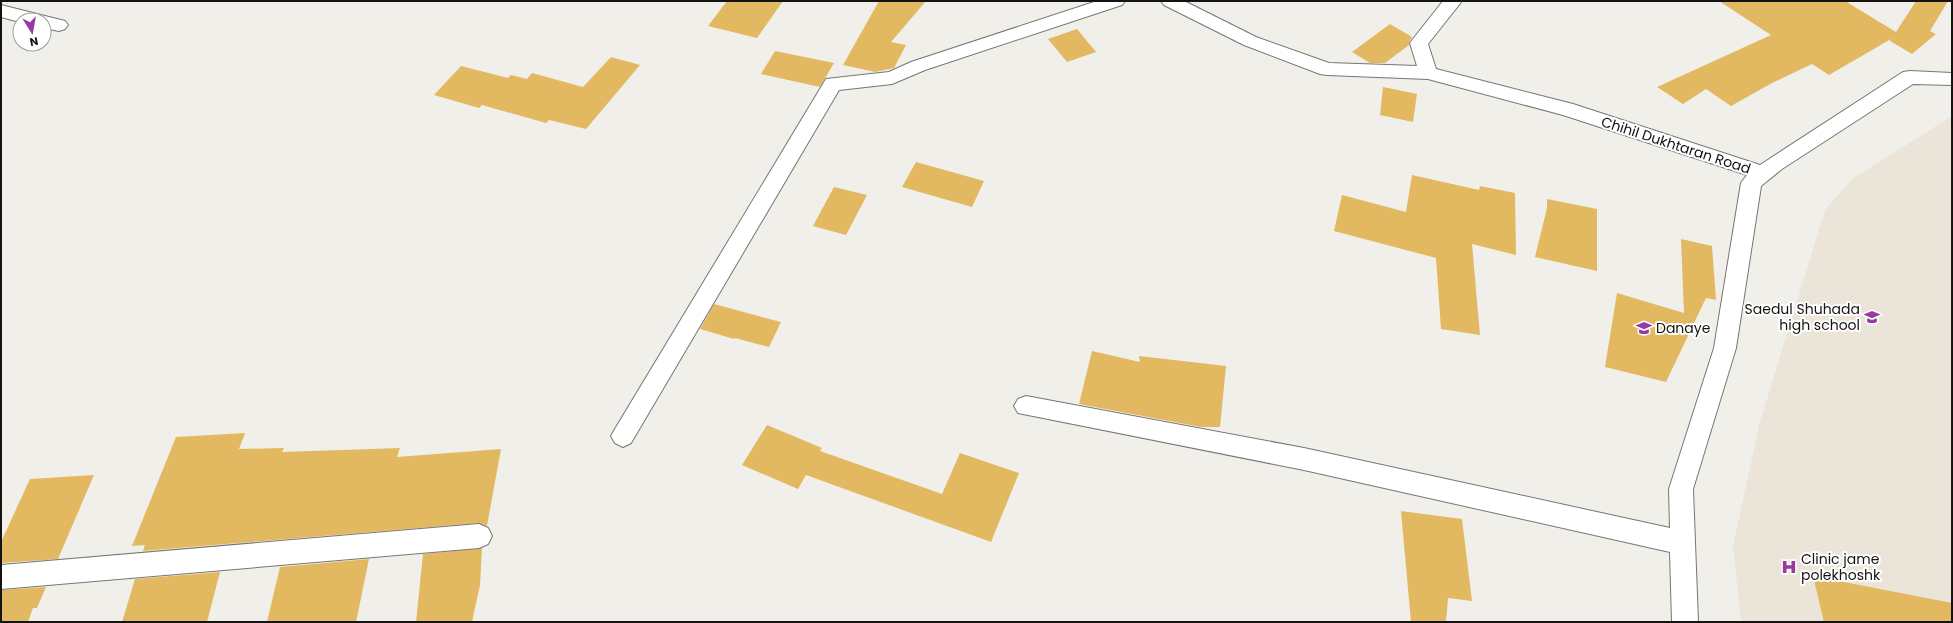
<svg xmlns="http://www.w3.org/2000/svg" width="1953" height="623" font-family="Poppins,sans-serif">
  <style>
    .built { fill: #ebe5d9 }
    .building { fill: #e2b961 }
    .lines { fill: none; stroke-linecap: round; stroke-linejoin: round }
    .minor-casing { stroke: #787672; stroke-width: 2 }
    .minor { fill: #fff; fill-rule: evenodd }
    .labels { text-anchor: middle; dominant-baseline: central; stroke-width: 4; stroke-linejoin: round; paint-order: stroke }
    .street-label { font-size: 14px; fill: #141312; stroke: #fff }
    .poi-label { font-size: 14px; fill: #141312; stroke: #fff; text-anchor: start }
  </style>
  <rect width="100%" height="100%" fill="#f1efea"/>
  <polygon class="built" points="1952,116 1952,622 1741,622 1733,547 1759,425 1825,210 1852,179"/>
  <g class="building">
    <polygon points="727,1 783,1 757,38 708,26"/>
    <polygon points="879,1 926,1 891,42 906,45 894,68 875,72 843,65"/>
    <polygon points="1719,1 1845,1 1896,32 1916,1 1948,1 1930,31 1936,34 1912,54 1890,41 1891,39 1829,75 1812,64 1772,83 1731,106 1706,89 1683,104 1657,87 1771,35"/>
    <polygon points="1390,24 1412,37 1409,42 1409,45 1385,63 1370,63 1352,52"/>
    <polygon points="1077,29 1096,52 1067,62 1048,39"/>
    <polygon points="775,51 834,63 820,87 761,74"/>
    <polygon points="611,57 640,65 586,129 549,120 546,123 482,105 479,108 434,95 461,66 508,78 511,75 527,79 532,73 583,87"/>
    <polygon points="1383,87 1417,94 1413,122 1380,115"/>
    <polygon points="916,162 984,181 972,207 902,187"/>
    <polygon points="1412,175 1479,190 1480,186 1515,193 1516,255 1472,244 1480,335 1441,329 1436,258 1334,231 1342,195 1406,212"/>
    <polygon points="834,187 867,195 846,235 813,226"/>
    <polygon points="1547,199 1597,209 1597,271 1535,257 1547,208"/>
    <polygon points="1681,239 1712,246 1716,300 1706,298 1666,382 1605,367 1617,293 1684,313"/>
    <polygon points="714,304 781,322 769,347 735,338 734,339 700,329"/>
    <polygon points="1092,351 1140,362 1139,356 1226,366 1220,427 1201,427 1079,404"/>
    <polygon points="767,425 822,448 820,451 942,494 960,453 1019,473 991,542 806,475 798,489 742,465"/>
    <polygon points="245,433 239,449 284,448 282,452 400,448 397,457 501,449 487,526 479,523 143,551 145,545 132,546 176,437"/>
    <polygon points="94,475 58,559 1,563 1,542 30,479"/>
    <polygon points="1401,511 1462,519 1472,601 1448,598 1446,622 1411,622"/>
    <polygon points="482,548 480,585 472,622 416,622 423,554"/>
    <polygon points="369,559 356,622 267,622 280,567"/>
    <polygon points="220,572 207,622 122,622 135,579"/>
    <polygon points="1813,576 1952,603 1952,622 1824,622"/>
    <polygon points="46,587 37,608 33,608 28,622 1,622 1,590"/>
  </g>
  <g class="lines">
    <defs>
      <g id="minor">
        <polygon points="1097,1 1125,1 1122,5 925,70 892,84 839,90 631,443 623,447 615,443 611,436 615,429 826,79 889,72 911,62"/>
        <polygon points="1161,1 1184,1 1256,37 1329,63 1417,66 1410,43 1413,39 1443,1 1462,1 1428,44 1436,69 1573,104 1760,165 1903,72 1910,71 1952,73 1952,85 1913,84 1782,169 1761,186 1736,348 1693,489 1698,622 1672,622 1670,552 1304,470 1018,413 1014,406 1018,399 1026,396 1304,448 1670,528 1669,489 1714,348 1741,183 1747,175 1563,115 1428,79 1327,75 1320,74 1244,45 1164,5"/>
        <polygon points="1,5 65,21 68,25 65,29 59,31 44,28 44,20 20,20 20,22 1,17"/>
        <polygon points="479,524 488,528 492,536 488,544 479,548 1,589 1,565"/>
      </g>
    </defs>
    <use href="#minor" class="minor-casing"/>
    <use href="#minor" class="minor"/>
  </g>
  <defs>
    <symbol id="school-bare" viewBox="-9 -9 18 18"><path d="M0-5L7-2L0 1L-7-2ZM-4 1L0 2.5L4 1V4Q0 6-4 4Z" fill="#973aa4" stroke="#fff" stroke-width="2.5" paint-order="stroke"/></symbol>
    <symbol id="hospital-bare" viewBox="-9 -9 18 18"><path d="M-5-5h3v3.5h4V-5h3V5h-3V1.5h-4V5h-3Z" fill="#973aa4" stroke="#fff" stroke-width="2.5" paint-order="stroke"/></symbol>
  </defs>
  <g fill-rule="evenodd">
    <use href="#school-bare" x="1861" y="306" width="22" height="22"/>
    <use href="#school-bare" x="1633" y="317" width="22" height="22"/>
    <use href="#hospital-bare" x="1778" y="556" width="22" height="22"/>
  </g>
  <g class="labels">
    <g class="street-label">
      <text transform="translate(1676 145) rotate(18)">Chihil Dukhtaran Road</text>
    </g>
    <g class="poi-label">
      <text x="1860" y="309" text-anchor="end">Saedul Shuhada<tspan x="1860" dy="16">high school</tspan></text>
      <text x="1656" y="328">Danaye</text>
      <text x="1801" y="559">Clinic jame<tspan x="1801" dy="16">polekhoshk</tspan></text>
    </g>
  </g>
  <rect width="1953" height="623" fill="none" stroke="#141312" stroke-width="4"/>
  <g transform="translate(32 32) rotate(169)"><circle r="19" fill="#ffffff" stroke="#a1a1a0"/>
  <path d="M0-3L7 15L0 10L-7 15Z" fill="#973aa4"/>
  <text y="-6" font-size="11" font-weight="bold" text-anchor="middle" fill="#141312">N</text>
  </g>
</svg>
